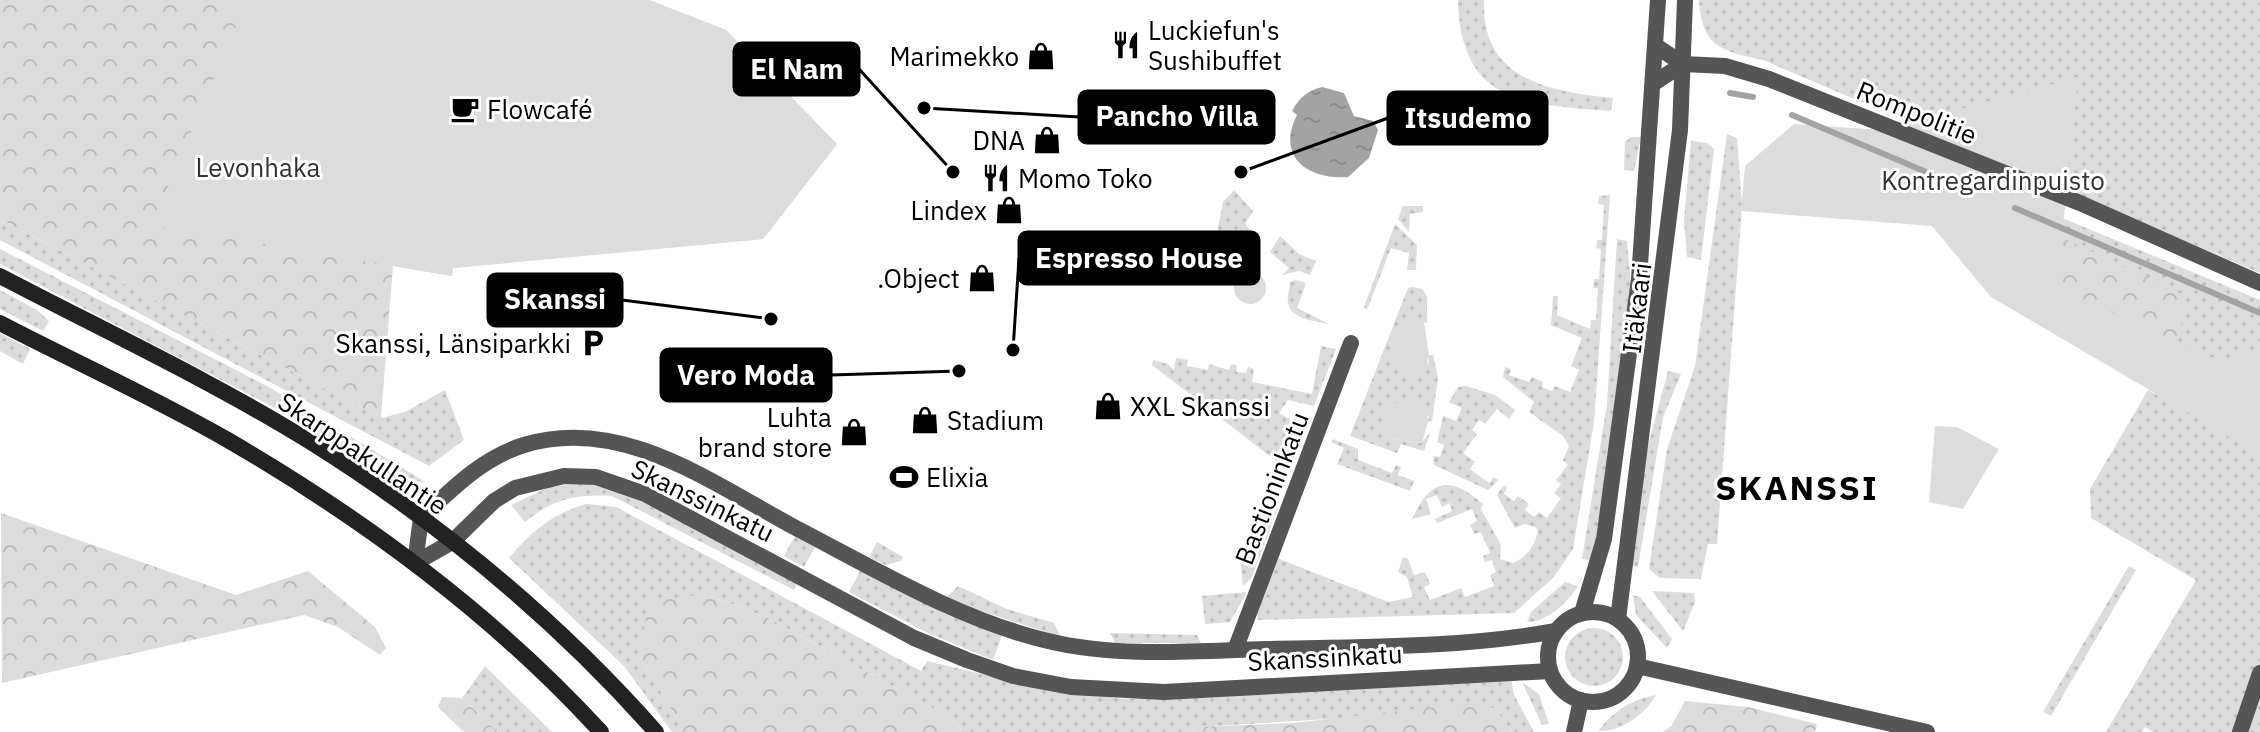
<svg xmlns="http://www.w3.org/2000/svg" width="2260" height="732" font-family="'IBM Plex Sans',sans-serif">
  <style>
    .grass { fill: url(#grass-dots) }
    .forest { fill: url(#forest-crowns) }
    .park { fill: #dcdcdc }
    .water { fill: url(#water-ripples) }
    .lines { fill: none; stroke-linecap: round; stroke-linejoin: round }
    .stream { stroke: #a3a3a3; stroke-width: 6 }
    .minor { stroke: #555; stroke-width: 16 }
    .tertiary { stroke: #555; stroke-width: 16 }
    .secondary { stroke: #222; stroke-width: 16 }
    .labels { text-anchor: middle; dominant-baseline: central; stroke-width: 6; stroke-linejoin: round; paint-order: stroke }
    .poi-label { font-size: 26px; fill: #000; stroke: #fff; text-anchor: start }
    .street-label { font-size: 26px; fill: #000; stroke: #fff }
    .park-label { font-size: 26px; fill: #333; stroke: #fff }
    .district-label { font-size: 34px; font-weight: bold; letter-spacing: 2px; fill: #000; stroke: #fff }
    .leader { fill: none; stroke: #000; stroke-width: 3 }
    .callout-dot { fill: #000; stroke: #fff; stroke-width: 3 }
    .callout { fill: #000; stroke: #000; stroke-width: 3 }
    .callout-label { font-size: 28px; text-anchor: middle; font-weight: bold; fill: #fff }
  </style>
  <defs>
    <pattern id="grass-dots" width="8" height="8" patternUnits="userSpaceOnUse" patternTransform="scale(2)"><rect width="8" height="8" fill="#dcdcdc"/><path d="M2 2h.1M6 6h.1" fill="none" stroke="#bbb" stroke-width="1.8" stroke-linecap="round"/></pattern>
    <pattern id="forest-crowns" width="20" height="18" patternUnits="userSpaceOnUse" patternTransform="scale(2)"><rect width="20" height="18" fill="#dcdcdc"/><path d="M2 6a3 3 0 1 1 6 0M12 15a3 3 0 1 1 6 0" fill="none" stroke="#bbb"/></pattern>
    <pattern id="water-ripples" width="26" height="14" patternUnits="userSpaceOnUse" patternTransform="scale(2)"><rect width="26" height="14" fill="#a3a3a3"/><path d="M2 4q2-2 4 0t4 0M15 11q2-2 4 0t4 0" fill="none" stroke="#8b8b8b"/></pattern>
  </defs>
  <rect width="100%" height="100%" fill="#fff"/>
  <g class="grass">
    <path d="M1458,0H1484C1481,81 1550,91 1613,98L1611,111C1526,104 1461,105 1458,0Z"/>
    <path d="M1699,0H2260V273L1763,60C1721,51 1702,47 1699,0Z"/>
    <polygon points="1727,134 1737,138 1742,206 1717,544 1708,544 1701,579 1660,578 1649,569 1667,449 1695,366"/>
    <polygon points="1631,137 1641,137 1634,171 1624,170 1625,142"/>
    <polygon points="1691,141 1707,143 1714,149 1701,260 1687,257 1684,221"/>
    <polygon points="1234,190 1253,211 1245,224 1259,241 1255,248 1247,247 1227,256 1224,249 1214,248 1223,202"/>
    <path d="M1610,195L1594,422L1573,549L1554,577L1514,613L1257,620V608L1277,558L1388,602L1413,597L1407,577L1398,572L1403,557L1408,559L1414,575L1425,572L1430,584L1424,587L1430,600L1461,588L1465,597L1494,586L1490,575L1496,572L1492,560L1485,562L1483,556L1490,553L1481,532L1474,534L1470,525L1477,521L1472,509L1437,523L1435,519L1452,511L1450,503L1442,507L1437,495L1426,499L1431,514L1412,519C1430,480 1449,474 1483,504L1481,509L1501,545L1500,559L1513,563C1528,556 1534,547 1538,531L1535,527L1524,524L1515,528L1497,495L1504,485L1507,487L1504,494L1514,501L1518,496L1529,504L1525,510L1534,517L1539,512L1547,518L1561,498L1554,493L1561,484L1556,480L1568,465L1563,460L1569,446L1563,436L1529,412L1534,402L1503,377L1505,367L1511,369L1509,375L1529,382L1532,377L1543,382L1542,387L1552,391L1555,386L1570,392L1579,370L1571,366L1582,338L1551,325L1553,296H1558L1557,315L1590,329L1591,320H1596L1598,288H1593L1594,279H1599L1601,249L1596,248L1597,240H1602L1604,205L1598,204L1599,196Z"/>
    <polygon points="2007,195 2260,300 2260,732 2153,732 2145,727 2142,732 2106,732 2196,580 2091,518 2090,489 2148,390 2165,399"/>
    <polygon points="1403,206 1423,206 1423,212 1410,214 1409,232 1398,219"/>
    <polygon points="0,219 381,418 405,412 445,390 464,440 429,466 0,240"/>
    <polygon points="1395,224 1417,245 1416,270 1407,270 1409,253 1391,248 1367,310 1364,307"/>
    <polygon points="1280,236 1299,254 1316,261 1310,275 1299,271 1282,275 1289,268 1270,252"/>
    <polygon points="1617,239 1627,241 1631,285 1593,560 1582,559 1607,404"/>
    <polygon points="0,249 269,387 425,482 394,484 281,411 0,264"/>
    <path d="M1296,280L1306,283L1297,308L1329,324C1316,321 1291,320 1288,303C1287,296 1290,289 1290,282Z"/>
    <polygon points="1413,287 1422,289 1427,296 1427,323 1415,321 1428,366 1429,356 1433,354 1438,378 1432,422 1428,421 1429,415 1389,438 1421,443 1430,433 1424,451 1401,444 1397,453 1350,436 1408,288"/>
    <polygon points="0,290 37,310 49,321 43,331 0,309"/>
    <polygon points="0,333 30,349 23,364 0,351"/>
    <polygon points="1321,346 1336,349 1314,406 1288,400 1279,413 1290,419 1301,439 1289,471 1152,365 1153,360 1168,364 1174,370 1176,358 1188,360 1187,366 1208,370 1209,364 1229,370 1231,364 1237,365 1236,372 1246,373 1248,367 1254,369 1252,382 1312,394"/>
    <polygon points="1668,371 1681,374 1663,417 1638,567 1630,566 1645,457"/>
    <polygon points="1466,386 1495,395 1515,410 1509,419 1497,409 1485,424 1479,420 1472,430 1477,434 1463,453 1475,462 1470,469 1489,483 1494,477 1498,480 1488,490 1434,465 1433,456 1440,457 1444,445 1437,442 1443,416 1456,421 1462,408 1449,402 1458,387"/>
    <polygon points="1333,439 1358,449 1358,460 1392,473 1396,465 1401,467 1398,475 1414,481 1410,491 1337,464 1344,448 1331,442"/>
    <path d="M585,483L616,489L642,499L798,581L794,590L612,496C577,494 552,499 525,522L511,505L549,487Z"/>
    <path d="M586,504L616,507L921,671L927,661L1040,688L1123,699L1511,678L1514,695L1534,732H1512L1495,709L1197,727L1192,732H965L945,715L768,618L706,594L639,656L685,732H672L624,666L509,558C532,531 552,514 586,504Z"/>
    <polygon points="1278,507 1252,577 1243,586 1239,551 1242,546 1246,549"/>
    <polygon points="795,536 815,547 804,567 784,556"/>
    <polygon points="877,542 903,557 901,561 885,565 869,557"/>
    <polygon points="2129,566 2136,570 2051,716 2043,712"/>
    <polygon points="861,569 946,614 1002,635 993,660 928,633 849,592"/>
    <path d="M1565,582L1578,586C1567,603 1547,622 1527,622L1531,612Z"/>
    <polygon points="958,586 1007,609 1054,623 1061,637 954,602 948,596"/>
    <polygon points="1652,591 1694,593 1695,602 1683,631"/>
    <polygon points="1247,592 1230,622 1205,624 1202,596"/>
    <polygon points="1633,595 1640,597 1672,639 1667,648 1636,615"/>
    <circle cx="1594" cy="657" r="29"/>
    <polygon points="1110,633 1197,635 1201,643 1115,643"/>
    <polygon points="485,666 552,732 498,732 462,698"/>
    <polygon points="1522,682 1539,694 1549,724 1542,725"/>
    <path d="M1656,695C1645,714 1622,732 1598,731C1613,711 1632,699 1656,695Z"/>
  </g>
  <g class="forest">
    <polygon points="0,0 649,0 726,30 837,144 763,239 453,268 452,276 393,266 381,418 0,219"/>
    <polygon points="2031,223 2186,296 2170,390 2012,296"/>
    <polygon points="1,513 236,595 308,571 375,627 386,648 380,655 338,627 304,615 2,683"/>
    <polygon points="706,594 768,618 945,715 965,732 685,732 639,656 649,601"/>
    <polygon points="442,697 462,698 498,732 464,732 438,707"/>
    <polygon points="1685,701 1748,707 1817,724 1815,732 1663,732 1672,725"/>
    <polygon points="1479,702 1495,709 1512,732 1192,732 1197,727 1293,723"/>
  </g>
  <g class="park">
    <polygon points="247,0 649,0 726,30 837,144 763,239 453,268 452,276 152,225"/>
    <polygon points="2078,77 2057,287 2220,361 2260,348 2260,455 1991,297 1932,226 1741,211 1745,166 1794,124 1883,130"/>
    <circle cx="1250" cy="288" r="16"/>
    <polygon points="1415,321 1424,322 1429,356 1423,373 1409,376 1392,368 1392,344 1400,327"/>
    <polygon points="1402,401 1418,401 1425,405 1428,421 1422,443 1389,438 1380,429 1385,406"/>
    <polygon points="1935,426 1957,427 1999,449 1963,509 1929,502"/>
  </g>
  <path class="water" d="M1322,87L1344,93L1354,116L1373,121L1378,130L1369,158L1348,177C1307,180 1276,156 1297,115L1292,111C1300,97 1307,91 1322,87Z"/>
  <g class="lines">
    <g class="stream">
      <polyline points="1730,93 1753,97"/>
      <polyline points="1792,115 1971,191"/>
      <polyline points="2015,208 2260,313"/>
    </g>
    <g class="minor">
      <polyline points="1656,46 1683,64 1725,66 1769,79 2080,203 2260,283"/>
      <polyline points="1654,83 1683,64"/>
      <polyline points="1235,650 1351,343"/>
      <polyline points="1637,666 1927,732"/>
      <polyline points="2240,732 2260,673"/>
    </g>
    <g class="tertiary">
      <path d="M415,563L421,518C452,489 482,458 524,445C621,415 712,483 794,527C875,569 959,620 1048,641C1118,658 1195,651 1266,649C1363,647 1460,648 1556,631"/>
      <polyline points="415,563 452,542 494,501 515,488 564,476 596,477 645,494 914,638 967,660 1013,676 1071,687 1164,692 1550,671"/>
      <circle cx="1593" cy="657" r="45"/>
      <polyline points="1582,613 1604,539 1639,279 1658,0"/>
      <polyline points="1618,619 1680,130 1685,0"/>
      <polyline points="1574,732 1581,700"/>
    </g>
    <g class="secondary">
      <path d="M0,276C103,330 210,380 309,441C437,521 556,619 656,732"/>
      <path d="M0,323C75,362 153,397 226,439C364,519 493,614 601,732"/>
    </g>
  </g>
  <defs>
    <symbol id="restaurant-bare" viewBox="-9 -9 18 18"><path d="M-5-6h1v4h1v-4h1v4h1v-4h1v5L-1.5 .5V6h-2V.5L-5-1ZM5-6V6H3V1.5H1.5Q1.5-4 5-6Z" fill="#000" stroke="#fff" stroke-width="2.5" paint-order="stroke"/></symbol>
    <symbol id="shop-bare" viewBox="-9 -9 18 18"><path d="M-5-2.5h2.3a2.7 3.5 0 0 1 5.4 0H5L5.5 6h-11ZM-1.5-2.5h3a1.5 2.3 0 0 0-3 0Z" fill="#000" stroke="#fff" stroke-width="2.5" paint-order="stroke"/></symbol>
    <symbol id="cafe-bare" viewBox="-9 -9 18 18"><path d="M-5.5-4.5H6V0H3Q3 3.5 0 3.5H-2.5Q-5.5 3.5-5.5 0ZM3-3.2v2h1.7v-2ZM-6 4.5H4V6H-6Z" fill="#000" stroke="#fff" stroke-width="2.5" paint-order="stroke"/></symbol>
    <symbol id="parking-bare" viewBox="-9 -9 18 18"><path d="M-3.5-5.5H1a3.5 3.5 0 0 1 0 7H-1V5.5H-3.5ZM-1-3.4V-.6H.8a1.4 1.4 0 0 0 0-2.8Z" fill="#000" stroke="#fff" stroke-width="2.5" paint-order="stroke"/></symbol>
    <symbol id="stadium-bare" viewBox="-9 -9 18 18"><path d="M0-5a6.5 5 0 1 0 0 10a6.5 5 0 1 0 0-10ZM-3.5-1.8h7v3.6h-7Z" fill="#000" stroke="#fff" stroke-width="2.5" paint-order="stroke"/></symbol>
  </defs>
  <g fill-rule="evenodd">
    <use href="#restaurant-bare" x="1106" y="25" width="40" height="40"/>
    <use href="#shop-bare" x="1021" y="36" width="40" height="40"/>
    <use href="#cafe-bare" x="445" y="89" width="40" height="40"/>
    <use href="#shop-bare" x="1027" y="120" width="40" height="40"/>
    <use href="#restaurant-bare" x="976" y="158" width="40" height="40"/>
    <use href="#shop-bare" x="989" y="190" width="40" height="40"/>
    <use href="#shop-bare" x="962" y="258" width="40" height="40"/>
    <use href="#parking-bare" x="573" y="323" width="40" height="40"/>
    <use href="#shop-bare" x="1088" y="386" width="40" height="40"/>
    <use href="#shop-bare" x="905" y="400" width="40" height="40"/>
    <use href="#shop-bare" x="834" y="412" width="40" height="40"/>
    <use href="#stadium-bare" x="884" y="457" width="40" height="40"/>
  </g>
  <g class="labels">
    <g class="poi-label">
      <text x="1148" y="30">Luckiefun's<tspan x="1148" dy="30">Sushibuffet</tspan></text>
      <text x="1019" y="56" text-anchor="end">Marimekko</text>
      <text x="487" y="109">Flowcafé</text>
      <text x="1025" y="140" text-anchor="end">DNA</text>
      <text x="1018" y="178">Momo Toko</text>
      <text x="987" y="210" text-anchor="end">Lindex</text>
      <text x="960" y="278" text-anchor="end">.Object</text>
      <text x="571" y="343" text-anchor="end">Skanssi, Länsiparkki</text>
      <text x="1130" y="406">XXL Skanssi</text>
      <text x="832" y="417" text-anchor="end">Luhta<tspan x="832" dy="30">brand store</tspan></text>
      <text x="947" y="420">Stadium</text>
      <text x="926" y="477">Elixia</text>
    </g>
    <g class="street-label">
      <text transform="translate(1917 112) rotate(22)">Rompolitie</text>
      <text transform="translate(1636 308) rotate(-83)">Itäkaari</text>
      <text transform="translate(363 453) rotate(34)">Skarppakullantie</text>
      <text transform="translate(1271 488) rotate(-69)">Bastioninkatu</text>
      <text transform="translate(703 500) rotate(26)">Skanssinkatu</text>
      <text transform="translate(1325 657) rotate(-3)">Skanssinkatu</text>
    </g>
    <g class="park-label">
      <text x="258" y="167">Levonhaka</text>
      <text x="1993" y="180">Kontregardinpuisto</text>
    </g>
    <g class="district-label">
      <text x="1797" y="487">SKANSSI</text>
    </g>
  </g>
  <path class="leader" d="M953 172L859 69M924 108L1079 117M1241 172L1388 118M1013 350L1019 258M771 319L622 300M959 371L831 375"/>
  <g class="callout-dot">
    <circle cx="953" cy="172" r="8"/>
    <circle cx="924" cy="108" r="8"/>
    <circle cx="1241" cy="172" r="8"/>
    <circle cx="1013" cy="350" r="8"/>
    <circle cx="771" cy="319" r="8"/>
    <circle cx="959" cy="371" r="8"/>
  </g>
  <g class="callout">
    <rect x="734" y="43" width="125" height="52" rx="8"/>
    <rect x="1079" y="91" width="195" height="52" rx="8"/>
    <rect x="1388" y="92" width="159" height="52" rx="8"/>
    <rect x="1019" y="232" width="240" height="52" rx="8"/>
    <rect x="488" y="274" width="134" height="52" rx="8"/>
    <rect x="661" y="349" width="170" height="52" rx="8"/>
  </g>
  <g class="callout-label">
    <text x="797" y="79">El Nam</text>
    <text x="1177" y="126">Pancho Villa</text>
    <text x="1468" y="128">Itsudemo</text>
    <text x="1139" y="268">Espresso House</text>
    <text x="555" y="309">Skanssi</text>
    <text x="746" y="385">Vero Moda</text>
  </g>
</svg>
